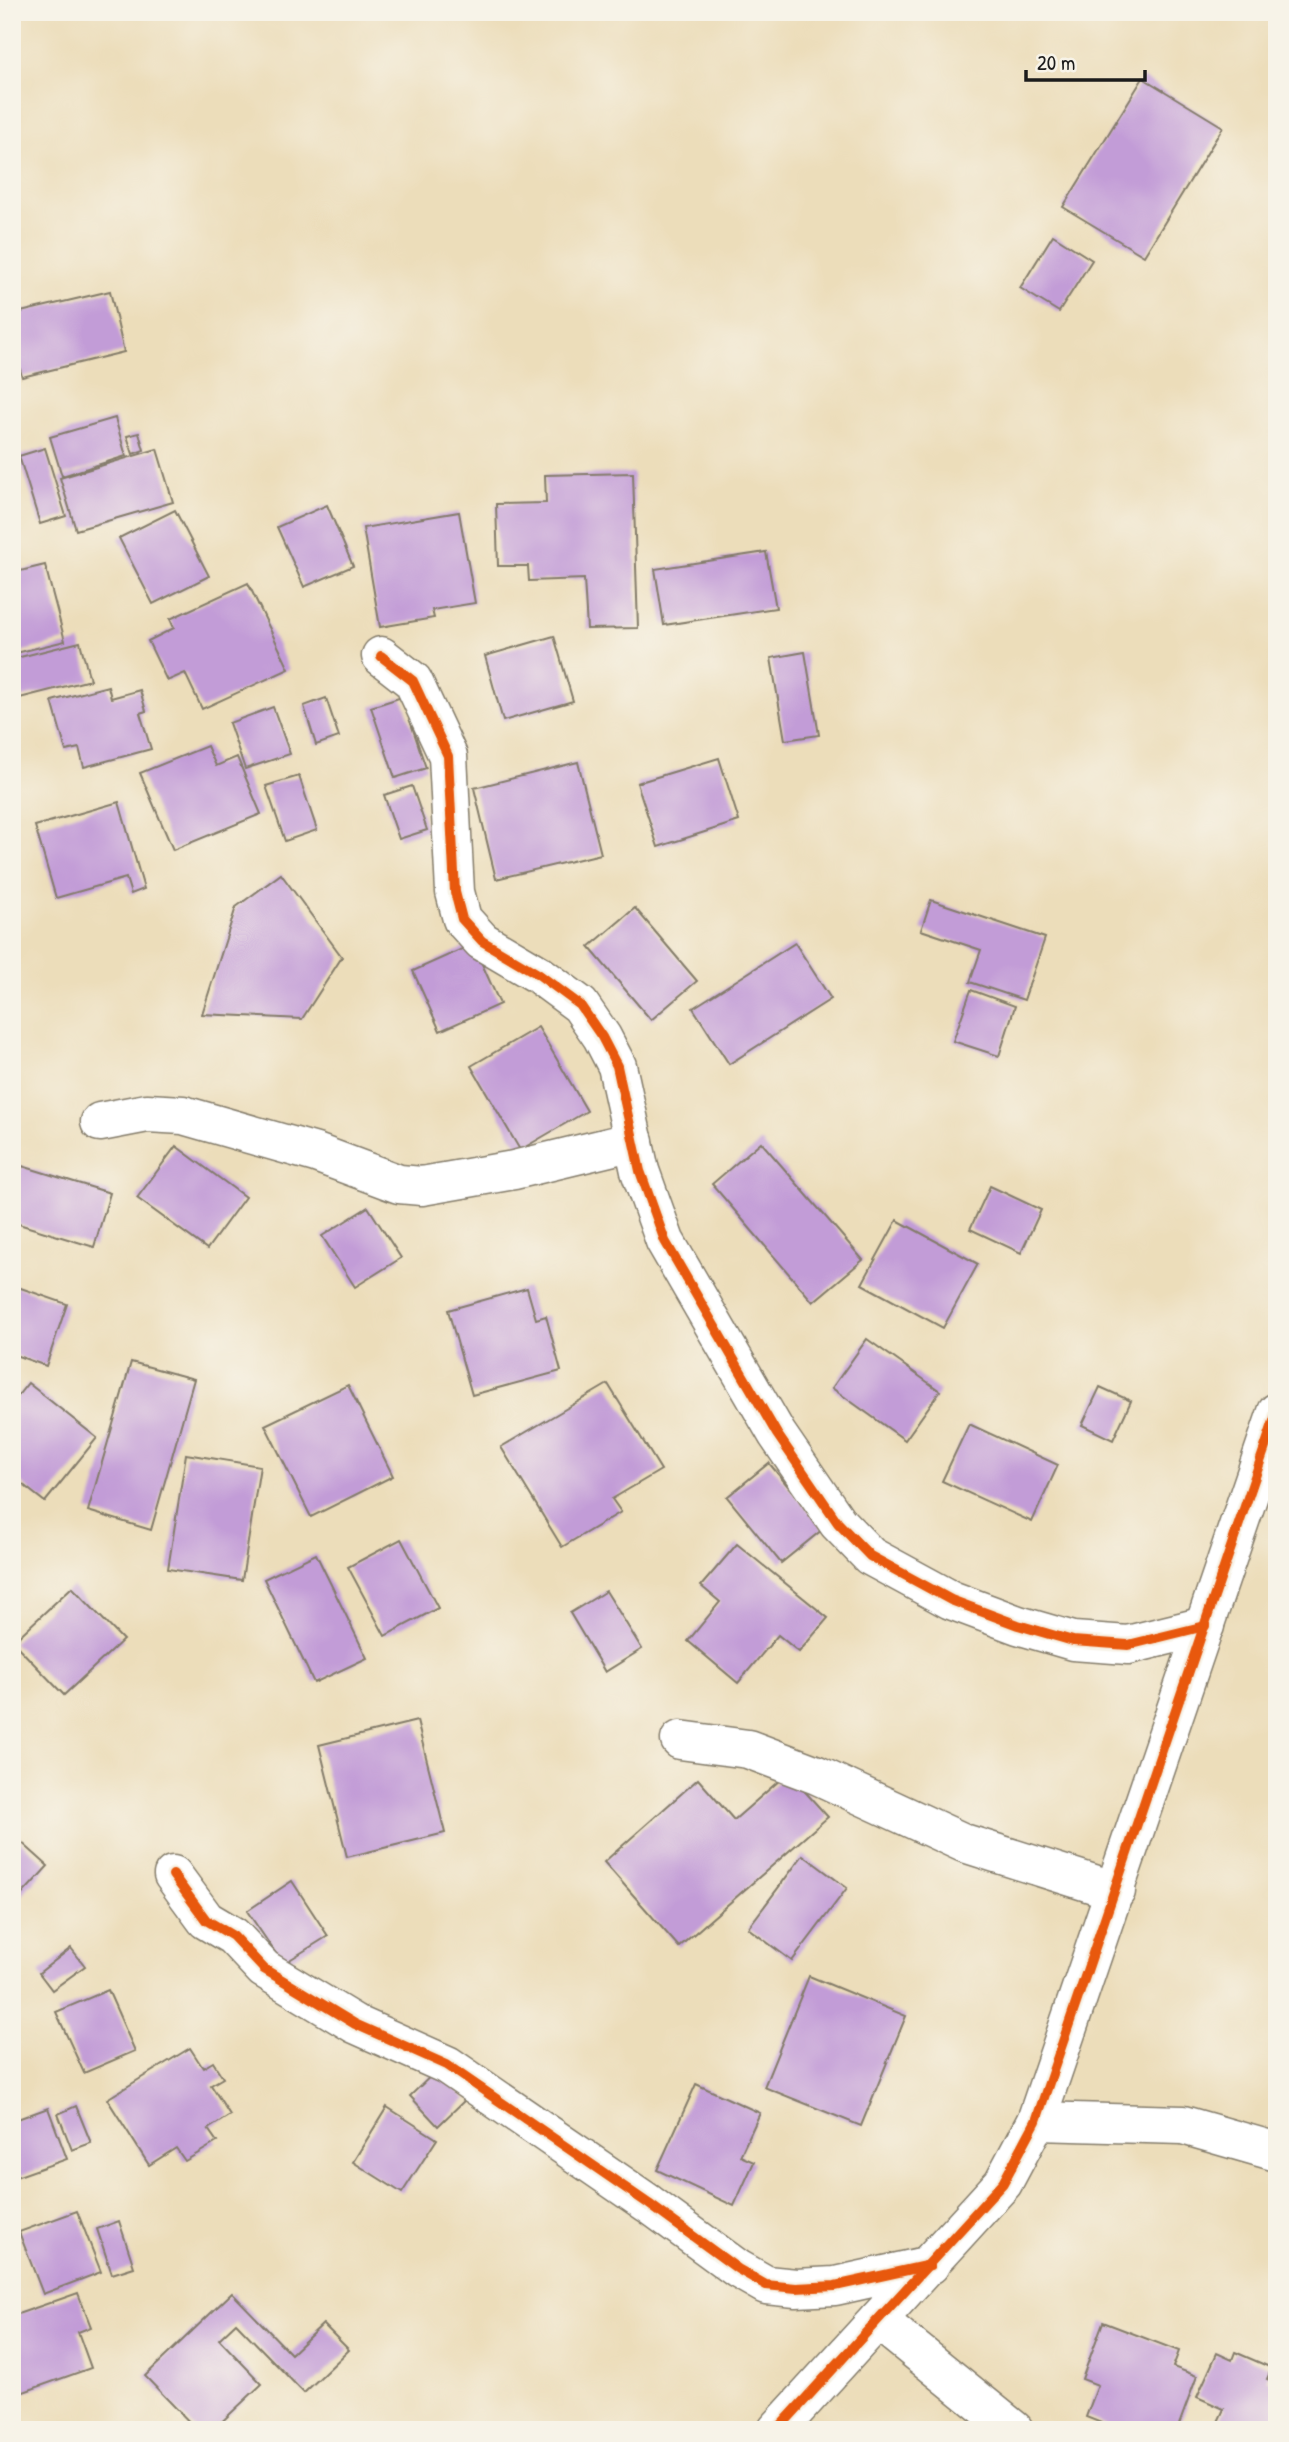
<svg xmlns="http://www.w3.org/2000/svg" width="1289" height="2442" font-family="'Patrick Hand',sans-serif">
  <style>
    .building { fill: #c29cd7 }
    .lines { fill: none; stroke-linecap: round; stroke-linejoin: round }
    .street-casing { stroke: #847c6b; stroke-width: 41 }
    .street { stroke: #fff; stroke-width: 38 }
    .cycleway-casing { stroke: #f7f3e8; stroke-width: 15 }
    .cycleway { stroke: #e8590c; stroke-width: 10 }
  </style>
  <rect width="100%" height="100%" fill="#f7f3e8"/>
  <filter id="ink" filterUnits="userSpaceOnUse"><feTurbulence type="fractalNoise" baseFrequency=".0143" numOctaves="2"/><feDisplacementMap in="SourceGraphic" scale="14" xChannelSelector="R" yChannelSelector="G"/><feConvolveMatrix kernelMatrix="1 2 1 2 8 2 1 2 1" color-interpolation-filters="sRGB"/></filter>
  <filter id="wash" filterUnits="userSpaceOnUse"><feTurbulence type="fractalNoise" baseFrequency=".00686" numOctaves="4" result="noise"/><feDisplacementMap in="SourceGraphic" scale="28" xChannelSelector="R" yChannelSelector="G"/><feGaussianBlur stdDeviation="1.57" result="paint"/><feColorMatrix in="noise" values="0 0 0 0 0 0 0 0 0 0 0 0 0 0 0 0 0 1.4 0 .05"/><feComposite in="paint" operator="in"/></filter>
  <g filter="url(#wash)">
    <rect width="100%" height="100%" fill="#ecddba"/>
    <g id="blocks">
      <g class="building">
        <polygon points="1143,78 1223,127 1144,256 1063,207"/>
        <polygon points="1053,235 1092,260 1059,312 1020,288"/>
        <polygon points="110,291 124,352 22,377 12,338 12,314"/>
        <polygon points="115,418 126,456 62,476 50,437"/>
        <polygon points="139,433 144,450 133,454 127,436"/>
        <polygon points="45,448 66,516 40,524 19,456"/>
        <polygon points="157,449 173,502 76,530 60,478"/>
        <polygon points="633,473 638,628 587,629 584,579 529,581 528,566 498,566 496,504 546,503 545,475"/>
        <polygon points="327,505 353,566 304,587 277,527"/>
        <polygon points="175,510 209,576 153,604 119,538"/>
        <polygon points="459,512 475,603 432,610 434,618 380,627 363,528"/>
        <polygon points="766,552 776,608 664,625 655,569"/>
        <polygon points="45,565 65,641 12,654 12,573"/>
        <polygon points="248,583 289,669 202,709 185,673 167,681 148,641 174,628 170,619"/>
        <polygon points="554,636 573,701 503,721 485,656"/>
        <polygon points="80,642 90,680 12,700 12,659"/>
        <polygon points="805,652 819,735 785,740 771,658"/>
        <polygon points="108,686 111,698 140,690 146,711 140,713 151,749 84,767 79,748 66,751 52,701"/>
        <polygon points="402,697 426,768 395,778 371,707"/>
        <polygon points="326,698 339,737 316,745 304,706"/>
        <polygon points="273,707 290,754 245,769 229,723"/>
        <polygon points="207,746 216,766 237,757 261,814 173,850 140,773"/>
        <polygon points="719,758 739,821 658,847 637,783"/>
        <polygon points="578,762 601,854 496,879 474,788"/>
        <polygon points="299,776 317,830 285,841 266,786"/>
        <polygon points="412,786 427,830 399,839 384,795"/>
        <polygon points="119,802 144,889 131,894 126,878 56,898 35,826"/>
        <polygon points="281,874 342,957 302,1019 202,1014 236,907"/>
        <polygon points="931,900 1045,938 1024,1000 970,982 981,950 921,930"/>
        <polygon points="635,908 697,981 651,1020 589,947"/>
        <polygon points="795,943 831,999 729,1064 693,1008"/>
        <polygon points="473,944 500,1004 440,1031 413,971"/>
        <polygon points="971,990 1015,1006 999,1056 953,1041"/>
        <polygon points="538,1027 587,1111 520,1150 471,1066"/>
        <polygon points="761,1142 863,1260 813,1302 712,1184"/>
        <polygon points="176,1146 245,1197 207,1249 137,1198"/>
        <polygon points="22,1166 110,1193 94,1247 12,1222 12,1198"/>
        <polygon points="990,1186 1041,1210 1021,1253 970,1229"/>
        <polygon points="368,1207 401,1258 355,1287 322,1236"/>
        <polygon points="897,1220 978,1264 943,1328 862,1284"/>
        <polygon points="12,1285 67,1304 46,1366 12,1354"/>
        <polygon points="527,1288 536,1319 546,1316 561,1371 472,1395 448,1310"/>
        <polygon points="867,1339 940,1391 905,1440 832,1388"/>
        <polygon points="131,1362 194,1379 151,1530 88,1511"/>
        <polygon points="28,1383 97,1438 45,1502 12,1476 12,1403"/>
        <polygon points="608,1384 661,1470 612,1499 621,1512 562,1547 501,1447"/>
        <polygon points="348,1385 393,1476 311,1517 265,1425"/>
        <polygon points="1100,1387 1131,1401 1113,1440 1082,1425"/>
        <polygon points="969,1424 1058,1465 1032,1522 942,1481"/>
        <polygon points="186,1454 260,1466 242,1580 168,1569"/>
        <polygon points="769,1463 823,1529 781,1563 727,1497"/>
        <polygon points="401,1539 438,1608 385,1636 348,1567"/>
        <polygon points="737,1544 828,1618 799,1652 778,1635 738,1683 688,1641 720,1602 701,1586"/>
        <polygon points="316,1554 367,1658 314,1683 264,1579"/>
        <polygon points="72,1587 123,1640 64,1695 13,1642"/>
        <polygon points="606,1591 642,1649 605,1672 570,1613"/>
        <polygon points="417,1721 445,1833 347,1857 319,1745"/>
        <polygon points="788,1773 828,1817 679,1947 604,1862 698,1779 734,1820"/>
        <polygon points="19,1840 48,1866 17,1900 12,1896 12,1847"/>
        <polygon points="803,1855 847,1888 792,1961 748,1928"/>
        <polygon points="292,1881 328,1936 283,1964 247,1911"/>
        <polygon points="71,1948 85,1966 52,1990 39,1973"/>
        <polygon points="809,1976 906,2016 861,2126 764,2087"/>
        <polygon points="108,1990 135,2051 84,2073 56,2012"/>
        <polygon points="190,2048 203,2068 213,2062 223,2078 211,2085 230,2115 208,2129 217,2142 185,2161 176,2148 149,2165 107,2099"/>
        <polygon points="438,2069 466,2099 438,2126 410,2096"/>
        <polygon points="696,2084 760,2113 740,2156 754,2162 734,2206 657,2170"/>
        <polygon points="76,2106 91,2143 72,2150 58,2114"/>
        <polygon points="387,2107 437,2139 402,2193 353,2162"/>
        <polygon points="48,2108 67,2159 16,2177 12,2167 12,2121"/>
        <polygon points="77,2211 101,2272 43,2294 19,2232"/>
        <polygon points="119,2221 134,2267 112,2274 97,2229"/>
        <polygon points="78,2293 91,2327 78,2332 91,2368 18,2394 12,2377 12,2316"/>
        <polygon points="232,2293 291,2354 323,2324 349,2350 304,2393 236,2323 219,2339 262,2384 213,2430 197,2430 145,2376"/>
        <polygon points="1103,2322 1179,2351 1173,2367 1197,2376 1177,2430 1119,2430 1086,2417 1098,2385 1082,2379"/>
        <polygon points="1235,2352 1272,2368 1267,2379 1277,2383 1277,2430 1231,2430 1217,2424 1224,2409 1197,2397 1217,2353 1232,2360"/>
      </g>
    </g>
  </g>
  <g filter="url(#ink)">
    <use href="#blocks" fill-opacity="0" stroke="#847c6b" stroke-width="2"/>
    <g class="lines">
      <defs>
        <g id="street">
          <polyline points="381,656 413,681 448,756 455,892 462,919 482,941 538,974 580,1005 602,1037 617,1066 640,1171 665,1241 777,1434 838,1523 870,1556 951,1600 1018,1625 1073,1641 1128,1645 1205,1626"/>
          <polyline points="100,1122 147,1113 183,1115 316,1153 399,1184 422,1186 514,1170 634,1141"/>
          <polyline points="680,1740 748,1749 817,1775 964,1843 1116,1891"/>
          <polyline points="173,1875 206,1920 233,1936 264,1969 355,2024 447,2065 649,2204 738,2269 766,2285 796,2288 835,2286 930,2265"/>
          <polyline points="1036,2121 1183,2125 1277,2152"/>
          <polyline points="878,2320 1014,2430"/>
          <polyline points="777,2430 1003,2183 1036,2121 1277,1412"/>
        </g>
      </defs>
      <use href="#street" class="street-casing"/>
      <use href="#street" class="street"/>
      <defs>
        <g id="cycleway">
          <polyline points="381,656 413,681 448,756 455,892 462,919 482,941 538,974 580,1005 602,1037 617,1066 640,1171 665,1241 777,1434 838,1523 870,1556 951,1600 1018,1625 1073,1641 1128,1645 1205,1626"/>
          <polyline points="173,1875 206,1920 233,1936 264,1969 355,2024 447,2065 649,2204 738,2269 766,2285 796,2288 835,2286 930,2265"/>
          <polyline points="777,2430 1003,2183 1036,2121 1277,1412"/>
        </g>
      </defs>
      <use href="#cycleway" class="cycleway-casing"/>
      <use href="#cycleway" class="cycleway"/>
    </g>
  </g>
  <rect width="1289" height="2442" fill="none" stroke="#f7f3e8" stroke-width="42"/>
  <path d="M1026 70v10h119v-10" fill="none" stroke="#1c1c1c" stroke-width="3.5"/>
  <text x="1037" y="70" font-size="21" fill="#1c1c1c" stroke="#f7f3e8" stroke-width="5" paint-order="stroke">20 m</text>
</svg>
